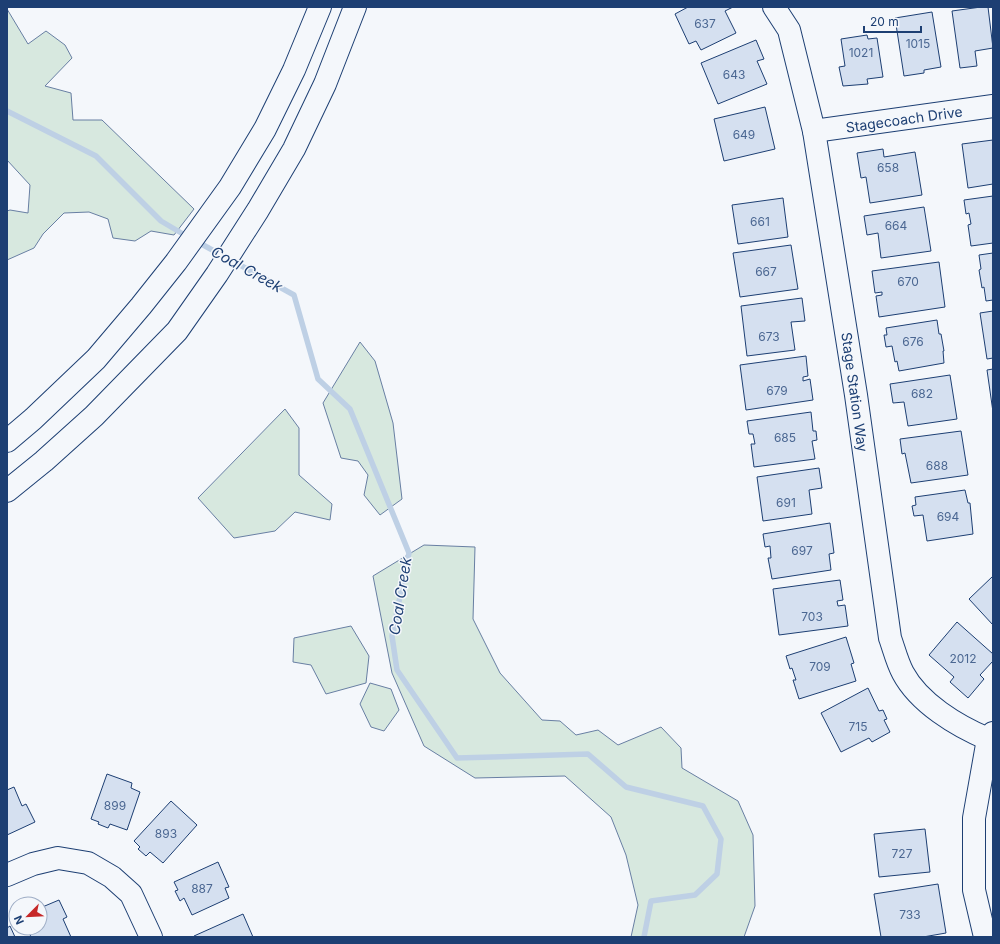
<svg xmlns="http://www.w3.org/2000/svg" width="1000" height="944" font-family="Inter,sans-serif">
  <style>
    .green { fill: #d7e8df; stroke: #687fa3 }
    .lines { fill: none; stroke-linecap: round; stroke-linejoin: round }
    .stream { stroke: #bed0e5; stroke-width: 5.5 }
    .building { fill: #d5e0f0; stroke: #1d3f73 }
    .minor-casing { stroke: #1d3f73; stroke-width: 24 }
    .major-casing { stroke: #1d3f73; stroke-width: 24 }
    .minor { stroke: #f4f7fb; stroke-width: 22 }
    .major { stroke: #f4f7fb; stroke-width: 22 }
    .labels { text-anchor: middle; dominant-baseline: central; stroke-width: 3; stroke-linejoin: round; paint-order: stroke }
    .number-label { font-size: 12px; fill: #4b6792 }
    .street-label { font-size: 14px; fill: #1d3f73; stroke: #f4f7fb }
    .water-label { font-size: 15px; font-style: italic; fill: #1d3f73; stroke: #f4f7fb }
  </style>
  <rect width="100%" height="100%" fill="#f4f7fb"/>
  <g class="green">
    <polygon points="7,9 28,44 46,31 65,45 72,58 45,86 71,93 73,120 102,120 194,209 174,235 151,231 135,241 113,238 108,219 89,212 64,213 43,234 34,248 7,260 7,211 10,210 28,213 30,185 7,160"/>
    <polygon points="360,342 375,361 393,423 402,499 380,515 364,495 368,475 358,461 341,458 323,403"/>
    <polygon points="285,409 299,428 299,475 332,504 330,520 295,512 275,531 234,538 198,498"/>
    <polygon points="424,545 475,547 473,619 500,673 542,720 560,721 576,735 598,730 618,745 661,727 681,748 682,768 738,801 753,835 755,906 744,937 631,937 638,905 626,855 611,817 565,776 475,778 424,746 392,673 373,576"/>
    <polygon points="351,626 369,656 366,683 326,694 311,665 293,662 294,638"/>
    <polygon points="370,683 391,689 399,710 384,731 371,727 360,704"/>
  </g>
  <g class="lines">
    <g class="stream">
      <polyline points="7,111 96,156 161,221 188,237"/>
      <polyline points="196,241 223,256"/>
      <polyline points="231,260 294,295 318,379 350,409 409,553 392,636 397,670 457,758 588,754 626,787 703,806 721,839 717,874 695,895 651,901 644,937"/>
    </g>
  </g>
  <g class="building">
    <polygon points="688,7 733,7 725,11 736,33 701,50 696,41 689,44 675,14"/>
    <polygon points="981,7 988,7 993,48 975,51 977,66 960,68 952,11"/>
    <polygon points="932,12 941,67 924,70 924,73 904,76 895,18"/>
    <polygon points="867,35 868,39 877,38 883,77 867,79 868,84 843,86 839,67 845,66 841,39"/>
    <polygon points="756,40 764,59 757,61 767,84 718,104 701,63"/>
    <polygon points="765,107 775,149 724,161 714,119"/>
    <polygon points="993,140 993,184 968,188 962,144"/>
    <polygon points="883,149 884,157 915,152 922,195 870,203 866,177 861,178 857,153"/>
    <polygon points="993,196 993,243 971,246 968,225 971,224 969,213 966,214 964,200"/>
    <polygon points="783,198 788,237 738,244 732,205"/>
    <polygon points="924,207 931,251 881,258 878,233 867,235 864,216"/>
    <polygon points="791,245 798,289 740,297 733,253"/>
    <polygon points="993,253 993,300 986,301 984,287 982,288 979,270 981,269 979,255"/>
    <polygon points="939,262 945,307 879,317 876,296 882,295 882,292 875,293 872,271"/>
    <polygon points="802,298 805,321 791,322 795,350 747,356 741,306"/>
    <polygon points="993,311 993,358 987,359 980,313"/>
    <polygon points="937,320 939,334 941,334 944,351 943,351 944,363 899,371 897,361 895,362 892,346 886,347 884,335 887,335 886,328"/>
    <polygon points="806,356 808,376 803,377 803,381 810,379 813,400 746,410 740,365"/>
    <polygon points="993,369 993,412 987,370"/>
    <polygon points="950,375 957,419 908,426 904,402 893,403 890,384"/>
    <polygon points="811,412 813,431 816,431 817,440 812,441 815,459 754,467 751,444 755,444 753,434 749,434 747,421"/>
    <polygon points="961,431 968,475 911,483 905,453 902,454 900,439"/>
    <polygon points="819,468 822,488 809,490 812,514 763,521 757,477"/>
    <polygon points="965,490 968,503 970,503 973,534 927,541 923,515 914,516 912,506 916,505 915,497"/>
    <polygon points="830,523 834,553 829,554 831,570 772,579 768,558 771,558 770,546 765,547 763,534"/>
    <polygon points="993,576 993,625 969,599"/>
    <polygon points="840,580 843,600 837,601 838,606 845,605 848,626 779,635 773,589"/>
    <polygon points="957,622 993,654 993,661 980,675 984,679 968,698 950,682 954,677 929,655"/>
    <polygon points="846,637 854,663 851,664 856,681 799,699 793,680 796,680 792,668 790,669 786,656"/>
    <polygon points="868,688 879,711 883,710 887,719 884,720 890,732 872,742 869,738 841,752 821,713"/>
    <polygon points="107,774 132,783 131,788 140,792 127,830 110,824 108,828 98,824 99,822 91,819"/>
    <polygon points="14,787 22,806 26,804 35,822 7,835 7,790"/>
    <polygon points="171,801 197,825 163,863 150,852 146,856 138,849 140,847 134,841"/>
    <polygon points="925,829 930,872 879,877 874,834"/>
    <polygon points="218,862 229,887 225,888 229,898 192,915 184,898 180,901 175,891 178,890 174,882"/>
    <polygon points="938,884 946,933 923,937 881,937 874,894"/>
    <polygon points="59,900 67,917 63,919 71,937 31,937 27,928 40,928 40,908"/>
    <polygon points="243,914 253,937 195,937 194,936"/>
    <polygon points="10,926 15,937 7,937 7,928"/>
  </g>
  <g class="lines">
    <defs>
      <g id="minor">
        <path d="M774,7L789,30L814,131L856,395L890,638C894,649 897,662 903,673C919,703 957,726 988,739"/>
        <polyline points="814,131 993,106"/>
        <polyline points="7,875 33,864 58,858 88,863 112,877 131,894 151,937"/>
        <polyline points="985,937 974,890 974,818 988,739 993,733"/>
      </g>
      <g id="major">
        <polyline points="7,441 33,419 96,359 141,306 176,262 230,187 265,129 294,70 320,7"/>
        <polyline points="7,491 44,461 94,416 177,331 217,274 258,210 294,149 325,84 355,7"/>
      </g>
    </defs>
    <use href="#minor" class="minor-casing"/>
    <use href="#major" class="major-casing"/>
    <use href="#minor" class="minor"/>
    <use href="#major" class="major"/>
  </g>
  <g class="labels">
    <g class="number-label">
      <text x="705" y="23">637</text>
      <text x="918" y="43">1015</text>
      <text x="861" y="52">1021</text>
      <text x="734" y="74">643</text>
      <text x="744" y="134">649</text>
      <text x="888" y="167">658</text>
      <text x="760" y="221">661</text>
      <text x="896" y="225">664</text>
      <text x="766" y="271">667</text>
      <text x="908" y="281">670</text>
      <text x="769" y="336">673</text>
      <text x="913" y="341">676</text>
      <text x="777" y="390">679</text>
      <text x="922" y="393">682</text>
      <text x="785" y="437">685</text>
      <text x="937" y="465">688</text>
      <text x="786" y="502">691</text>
      <text x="948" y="516">694</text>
      <text x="802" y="550">697</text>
      <text x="812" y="616">703</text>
      <text x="963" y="658">2012</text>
      <text x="820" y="666">709</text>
      <text x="858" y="726">715</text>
      <text x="115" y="805">899</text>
      <text x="166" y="833">893</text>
      <text x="902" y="853">727</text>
      <text x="202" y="888">887</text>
      <text x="910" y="914">733</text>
    </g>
    <g class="street-label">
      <text transform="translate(904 119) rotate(-8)">Stagecoach Drive</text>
      <text transform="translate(855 392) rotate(82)">Stage Station Way</text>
    </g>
    <g class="water-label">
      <text transform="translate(247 269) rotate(29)">Coal Creek</text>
      <text transform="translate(400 596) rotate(-81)">Coal Creek</text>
    </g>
  </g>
  <rect width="1000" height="944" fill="none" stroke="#1d3f73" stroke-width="16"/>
  <g transform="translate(28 916) rotate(246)"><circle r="19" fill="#f4f7fb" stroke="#9eadc5"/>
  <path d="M0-3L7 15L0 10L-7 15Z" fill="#c62828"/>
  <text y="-6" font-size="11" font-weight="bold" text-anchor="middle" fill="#1d3f73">N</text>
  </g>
  <path d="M864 26v6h57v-6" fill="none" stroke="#1d3f73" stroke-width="2"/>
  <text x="870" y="26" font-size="12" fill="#1d3f73" stroke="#f4f7fb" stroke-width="3" paint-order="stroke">20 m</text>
</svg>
